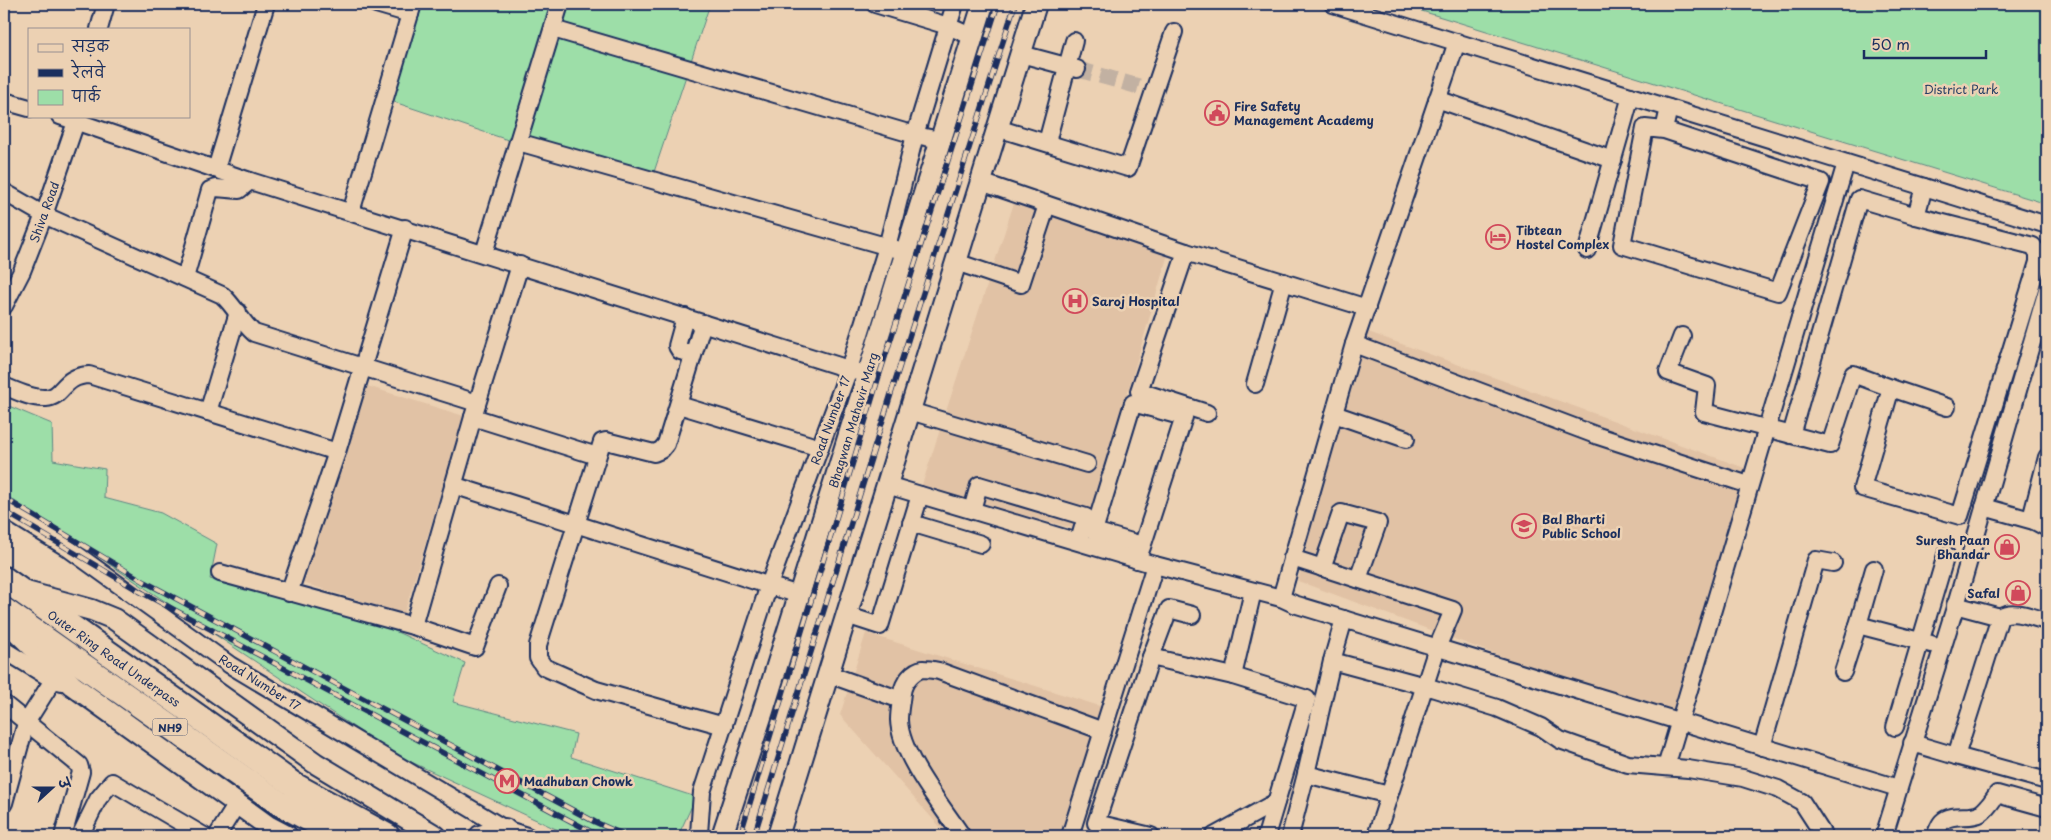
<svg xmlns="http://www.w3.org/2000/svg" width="2051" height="840" font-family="'Playpen Sans','Playpen Sans Deva',sans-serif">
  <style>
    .built { fill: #e1c2a5 }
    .green { fill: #9ddea8; stroke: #5c8683 }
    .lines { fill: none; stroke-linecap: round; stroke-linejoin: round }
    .minor-tunnel { stroke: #c2b1a2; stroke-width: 16; stroke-dasharray: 16 8; stroke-linecap: butt }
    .minor-casing { stroke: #1b2f5e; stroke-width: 20 }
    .major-casing { stroke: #1b2f5e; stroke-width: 24 }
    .highway-casing { stroke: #1b2f5e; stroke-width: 28 }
    .minor { stroke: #ecd1b3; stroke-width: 16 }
    .major { stroke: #ecd1b3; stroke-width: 20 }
    .highway { stroke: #ecd1b3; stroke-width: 24 }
    .rail-casing { stroke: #1b2f5e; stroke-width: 5.5 }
    .rail { stroke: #ecd1b3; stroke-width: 4; stroke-dasharray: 11; stroke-linecap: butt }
    .labels { text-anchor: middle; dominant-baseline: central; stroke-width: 5; stroke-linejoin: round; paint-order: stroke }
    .shield { fill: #ecd1b3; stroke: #5a6078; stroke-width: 1 }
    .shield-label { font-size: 11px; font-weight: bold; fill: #1b2f5e }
    .park-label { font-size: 12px; fill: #284065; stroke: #ecd1b3 }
    .poi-label { font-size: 12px; font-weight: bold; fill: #1b2f5e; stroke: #ecd1b3; text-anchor: start }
    .street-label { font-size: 12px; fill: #1b2f5e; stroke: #ecd1b3 }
  </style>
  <rect width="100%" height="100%" fill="#ecd1b3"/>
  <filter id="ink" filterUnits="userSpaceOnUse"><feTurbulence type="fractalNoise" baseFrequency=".02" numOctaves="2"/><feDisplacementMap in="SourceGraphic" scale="10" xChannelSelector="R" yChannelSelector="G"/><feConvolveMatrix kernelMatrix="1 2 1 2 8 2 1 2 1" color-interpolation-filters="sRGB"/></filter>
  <g filter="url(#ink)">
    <g class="built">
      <polygon points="1015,200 1168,254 1087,532 921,488"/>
      <polygon points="1360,329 1753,471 1678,722 1298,581"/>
      <polygon points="364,385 464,416 404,614 303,583"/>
      <polygon points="866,633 1106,708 1066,836 948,836 840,715"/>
    </g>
    <g class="green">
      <polygon points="420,4 710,4 649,187 391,101"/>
      <polygon points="1399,4 2047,4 2047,204"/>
      <polygon points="4,404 52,424 53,460 105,469 104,498 161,513 217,544 210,579 388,628 465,663 453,702 576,734 571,757 696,797 678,836 571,836 394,754 4,494"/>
    </g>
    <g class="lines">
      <polyline class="minor-tunnel" points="1077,69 1144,88"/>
      <defs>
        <g id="minor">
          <polyline points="376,4 410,14"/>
          <polyline points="875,4 948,26 973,37"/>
          <polyline points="1333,4 2047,225"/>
          <polyline points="99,29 106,4"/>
          <polyline points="553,29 915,135 940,140"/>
          <polyline points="1021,54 1077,69"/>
          <polyline points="1437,99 1613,160"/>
          <polyline points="4,101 29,108"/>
          <polyline points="60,116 250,181 858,372"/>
          <polyline points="997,128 1128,168 1174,32"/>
          <polyline points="1664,130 1645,128 1622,245 1778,292 1821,182 1664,130 1669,108"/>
          <polyline points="518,142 896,249"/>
          <polyline points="1047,142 1074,41"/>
          <polyline points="216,169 266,4"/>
          <polyline points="981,182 1186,252 1367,308"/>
          <path d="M4,192L44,215L222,295C235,306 241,322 254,333L477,403"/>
          <polyline points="351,212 413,4"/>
          <polyline points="1587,250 1631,96"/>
          <polyline points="1186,252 1139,391 1207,413"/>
          <polyline points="484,253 560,4"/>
          <polyline points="956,262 1021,284 1047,205"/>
          <polyline points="185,278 210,190 216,188 239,190 250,181"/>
          <polyline points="4,306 22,271 44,215 78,116"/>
          <polyline points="685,317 677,346 680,351 693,354"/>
          <polyline points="703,323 666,444 661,450 654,453 606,441 602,442 538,645 538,658 544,667 596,690 724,726"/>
          <polyline points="1682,336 1668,372 1707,386 1704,412 1830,445 1853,374 1891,388 1862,488 1960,516 2038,262 2038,253 2033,246 1916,216"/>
          <polyline points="1354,344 1598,436 1749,485"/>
          <polyline points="1255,384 1284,282"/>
          <path d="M4,386C16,391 32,399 46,398C64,397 62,376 89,375L337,452"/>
          <polyline points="1891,388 1947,407"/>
          <polyline points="679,405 820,448"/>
          <polyline points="910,411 1087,464"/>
          <polyline points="208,412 238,312"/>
          <polyline points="1334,414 1406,439"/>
          <polyline points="473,417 597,456"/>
          <polyline points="1791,435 1859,199 1916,216 1924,187"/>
          <polyline points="2047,457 2033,511 2034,521 2047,528"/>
          <polyline points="453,485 799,595"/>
          <polyline points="887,485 1155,565 1281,598 1294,604 1898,788"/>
          <polyline points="1984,507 2034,521"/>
          <polyline points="4,509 69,549 230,665 505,829 527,836"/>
          <polyline points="972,510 979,485 1086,517 1080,537"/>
          <polyline points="911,523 981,544"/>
          <polyline points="1292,558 1453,610 1437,648 1376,836"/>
          <polyline points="1137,560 1142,547 1184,417 1133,403 1094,531 1142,545"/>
          <polyline points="1322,568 1341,513 1378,523 1358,579"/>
          <polyline points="1874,569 1858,625 1931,644"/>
          <polyline points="220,573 413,626 475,647 498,586"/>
          <polyline points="1253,591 1233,676 1307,699 1266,836"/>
          <polyline points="289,593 337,452 405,228"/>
          <polyline points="1281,598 1354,344 1457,42"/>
          <polyline points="1955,605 2000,617"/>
          <polyline points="846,615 880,626 920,495"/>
          <path d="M2047,621C2033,618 2013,608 2000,617L1956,756L2047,781"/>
          <polyline points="413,626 473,417 520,265"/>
          <polyline points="4,650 53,680 62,682"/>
          <polyline points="1151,657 1169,609 1192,615"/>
          <polyline points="1332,661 1344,619"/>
          <polyline points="1843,672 1858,625"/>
          <polyline points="828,674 901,700"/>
          <polyline points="4,704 79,765 81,772 63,836"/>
          <polyline points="1895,727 1946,555"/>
          <polyline points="1912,743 1956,756"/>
          <polyline points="1762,747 1816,560 1833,563"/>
          <polyline points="1666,767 1846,163"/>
          <polyline points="1306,774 1332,661 1425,686 1497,708 1541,727 1560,740 1628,764 1688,769 1743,778 1778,789 1802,802 1824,836"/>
          <polyline points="4,803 26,723 53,680"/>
          <polyline points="699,834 702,792 769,585 849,369 887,247 915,135 955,4"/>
          <polyline points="80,836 98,799 112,782 204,836"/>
          <polyline points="217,836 237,804"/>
          <path d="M962,836C942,806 900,755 899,720C899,711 901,702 902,693C903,683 913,670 923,669C928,669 934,670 939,671L1103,731"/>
          <polyline points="1070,836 1155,565"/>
          <polyline points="1151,836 1096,823 1151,657 1233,676"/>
          <polyline points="1214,836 1276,802"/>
          <polyline points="1290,836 1306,774 1389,795"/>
          <polyline points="1884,836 1958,598 2047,290"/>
          <path d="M1935,836C1937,832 1939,825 1942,822C1952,812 1970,820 1981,813C1988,808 1992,801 1997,794L2047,808"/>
        </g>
        <g id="major">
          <polyline points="26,592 92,610 114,619 315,763 436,836"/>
          <polyline points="5,620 72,685 268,826 287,836"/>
          <polyline points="480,836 505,829"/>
          <polyline points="722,836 763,711 983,4"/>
          <polyline points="778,836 1036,4"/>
        </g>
        <g id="highway">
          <polyline points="4,579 294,785 387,836"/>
          <polyline points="4,610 279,803 341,836"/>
        </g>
      </defs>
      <use href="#minor" class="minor-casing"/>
      <use href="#major" class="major-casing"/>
      <use href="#highway" class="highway-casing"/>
      <use href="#minor" class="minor"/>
      <use href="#major" class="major"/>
      <use href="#highway" class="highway"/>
      <defs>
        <g id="rail">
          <polyline points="4,498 145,582 595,822 626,836"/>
          <polyline points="4,511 139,591 599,836"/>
          <polyline points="740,836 879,376 998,4"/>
          <polyline points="754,836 895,381 1015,4"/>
        </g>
      </defs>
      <use href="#rail" class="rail-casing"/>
      <use href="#rail" class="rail"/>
    </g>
  </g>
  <defs>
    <symbol id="civic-ring" viewBox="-11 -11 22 22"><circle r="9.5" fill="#ecd1b3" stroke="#d1495b" stroke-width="1.5"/><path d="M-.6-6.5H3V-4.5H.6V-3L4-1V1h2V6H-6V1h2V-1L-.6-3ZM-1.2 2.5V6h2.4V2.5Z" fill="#d1495b"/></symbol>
    <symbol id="hotel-ring" viewBox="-11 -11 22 22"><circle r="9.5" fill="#ecd1b3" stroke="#d1495b" stroke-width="1.5"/><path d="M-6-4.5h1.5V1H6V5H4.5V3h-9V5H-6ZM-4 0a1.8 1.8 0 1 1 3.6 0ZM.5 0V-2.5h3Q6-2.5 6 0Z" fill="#d1495b"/></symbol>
    <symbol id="hospital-ring" viewBox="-11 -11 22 22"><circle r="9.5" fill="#ecd1b3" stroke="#d1495b" stroke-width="1.5"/><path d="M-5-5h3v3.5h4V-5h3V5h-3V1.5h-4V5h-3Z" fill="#d1495b"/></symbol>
    <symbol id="school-ring" viewBox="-11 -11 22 22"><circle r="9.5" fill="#ecd1b3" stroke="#d1495b" stroke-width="1.5"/><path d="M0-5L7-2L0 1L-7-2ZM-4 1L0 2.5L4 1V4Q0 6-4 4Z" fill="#d1495b"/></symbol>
    <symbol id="shop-ring" viewBox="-11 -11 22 22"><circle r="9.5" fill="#ecd1b3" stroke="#d1495b" stroke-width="1.5"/><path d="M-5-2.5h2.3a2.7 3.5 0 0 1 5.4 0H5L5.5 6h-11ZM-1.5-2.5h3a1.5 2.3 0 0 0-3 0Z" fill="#d1495b"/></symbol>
    <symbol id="metro-ring" viewBox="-11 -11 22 22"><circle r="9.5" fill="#ecd1b3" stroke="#d1495b" stroke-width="1.5"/><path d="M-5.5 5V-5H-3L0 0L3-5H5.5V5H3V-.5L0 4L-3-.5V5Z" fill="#d1495b"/></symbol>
  </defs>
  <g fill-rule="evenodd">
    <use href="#civic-ring" x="1203" y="99" width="28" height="28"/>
    <use href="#hotel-ring" x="1484" y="223" width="28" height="28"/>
    <use href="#hospital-ring" x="1061" y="287" width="28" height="28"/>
    <use href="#school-ring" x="1510" y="512" width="28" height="28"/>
    <use href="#shop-ring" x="1993" y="533" width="28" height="28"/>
    <use href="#shop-ring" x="2004" y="579" width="28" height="28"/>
    <use href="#metro-ring" x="493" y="767" width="28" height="28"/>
  </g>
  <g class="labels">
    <rect class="shield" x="152.5" y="718.5" width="35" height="17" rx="4"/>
    <g class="shield-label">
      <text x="170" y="727">NH9</text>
    </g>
    <g class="park-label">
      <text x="1961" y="89">District Park</text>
    </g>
    <g class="poi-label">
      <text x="1234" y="106">Fire Safety<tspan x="1234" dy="14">Management Academy</tspan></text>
      <text x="1516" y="230">Tibtean<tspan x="1516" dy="14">Hostel Complex</tspan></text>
      <text x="1092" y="301">Saroj Hospital</text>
      <text x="1542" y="519">Bal Bharti<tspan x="1542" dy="14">Public School</tspan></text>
      <text x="1990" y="540" text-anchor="end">Suresh Paan<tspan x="1990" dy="14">Bhandar</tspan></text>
      <text x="2000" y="593" text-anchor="end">Safal</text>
      <text x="524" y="781">Madhuban Chowk</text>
    </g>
    <g class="street-label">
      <text transform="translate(44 212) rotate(-70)">Shiva Road</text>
      <text transform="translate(830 420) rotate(-70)">Road Number 17</text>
      <text transform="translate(853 420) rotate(-73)">Bhagwan Mahavir Marg</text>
      <text transform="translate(114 658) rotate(35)">Outer Ring Road Underpass</text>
      <text transform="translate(260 682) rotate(32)">Road Number 17</text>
    </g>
  </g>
  <rect width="2051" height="840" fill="none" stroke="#ecd1b3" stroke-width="20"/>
  <rect x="10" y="10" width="2031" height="820" fill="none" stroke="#1b2f5e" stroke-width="2" filter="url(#ink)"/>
  <rect x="28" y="28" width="162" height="90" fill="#ecd1b3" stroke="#989091"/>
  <rect x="38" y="44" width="25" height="8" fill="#ecd1b3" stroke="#989091"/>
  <text x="72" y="52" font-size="15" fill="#1b2f5e">सड़क</text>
  <rect x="38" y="69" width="25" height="8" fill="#1b2f5e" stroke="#989091"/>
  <text x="72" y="78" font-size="15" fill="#1b2f5e">रेलवे</text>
  <rect x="38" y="90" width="25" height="15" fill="#9ddea8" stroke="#989091"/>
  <text x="72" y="102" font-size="15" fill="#1b2f5e">पार्क</text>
  <g transform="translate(52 788) rotate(69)" stroke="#ecd1b3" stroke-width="4" paint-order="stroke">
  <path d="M0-4L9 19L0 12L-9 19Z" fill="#1b2f5e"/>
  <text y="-8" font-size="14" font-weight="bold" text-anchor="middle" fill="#1b2f5e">उ</text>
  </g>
  <path d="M1864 50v8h122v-8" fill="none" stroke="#1b2f5e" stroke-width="2.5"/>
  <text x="1871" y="50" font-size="15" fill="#1b2f5e" stroke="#ecd1b3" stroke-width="4" paint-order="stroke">50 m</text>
</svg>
